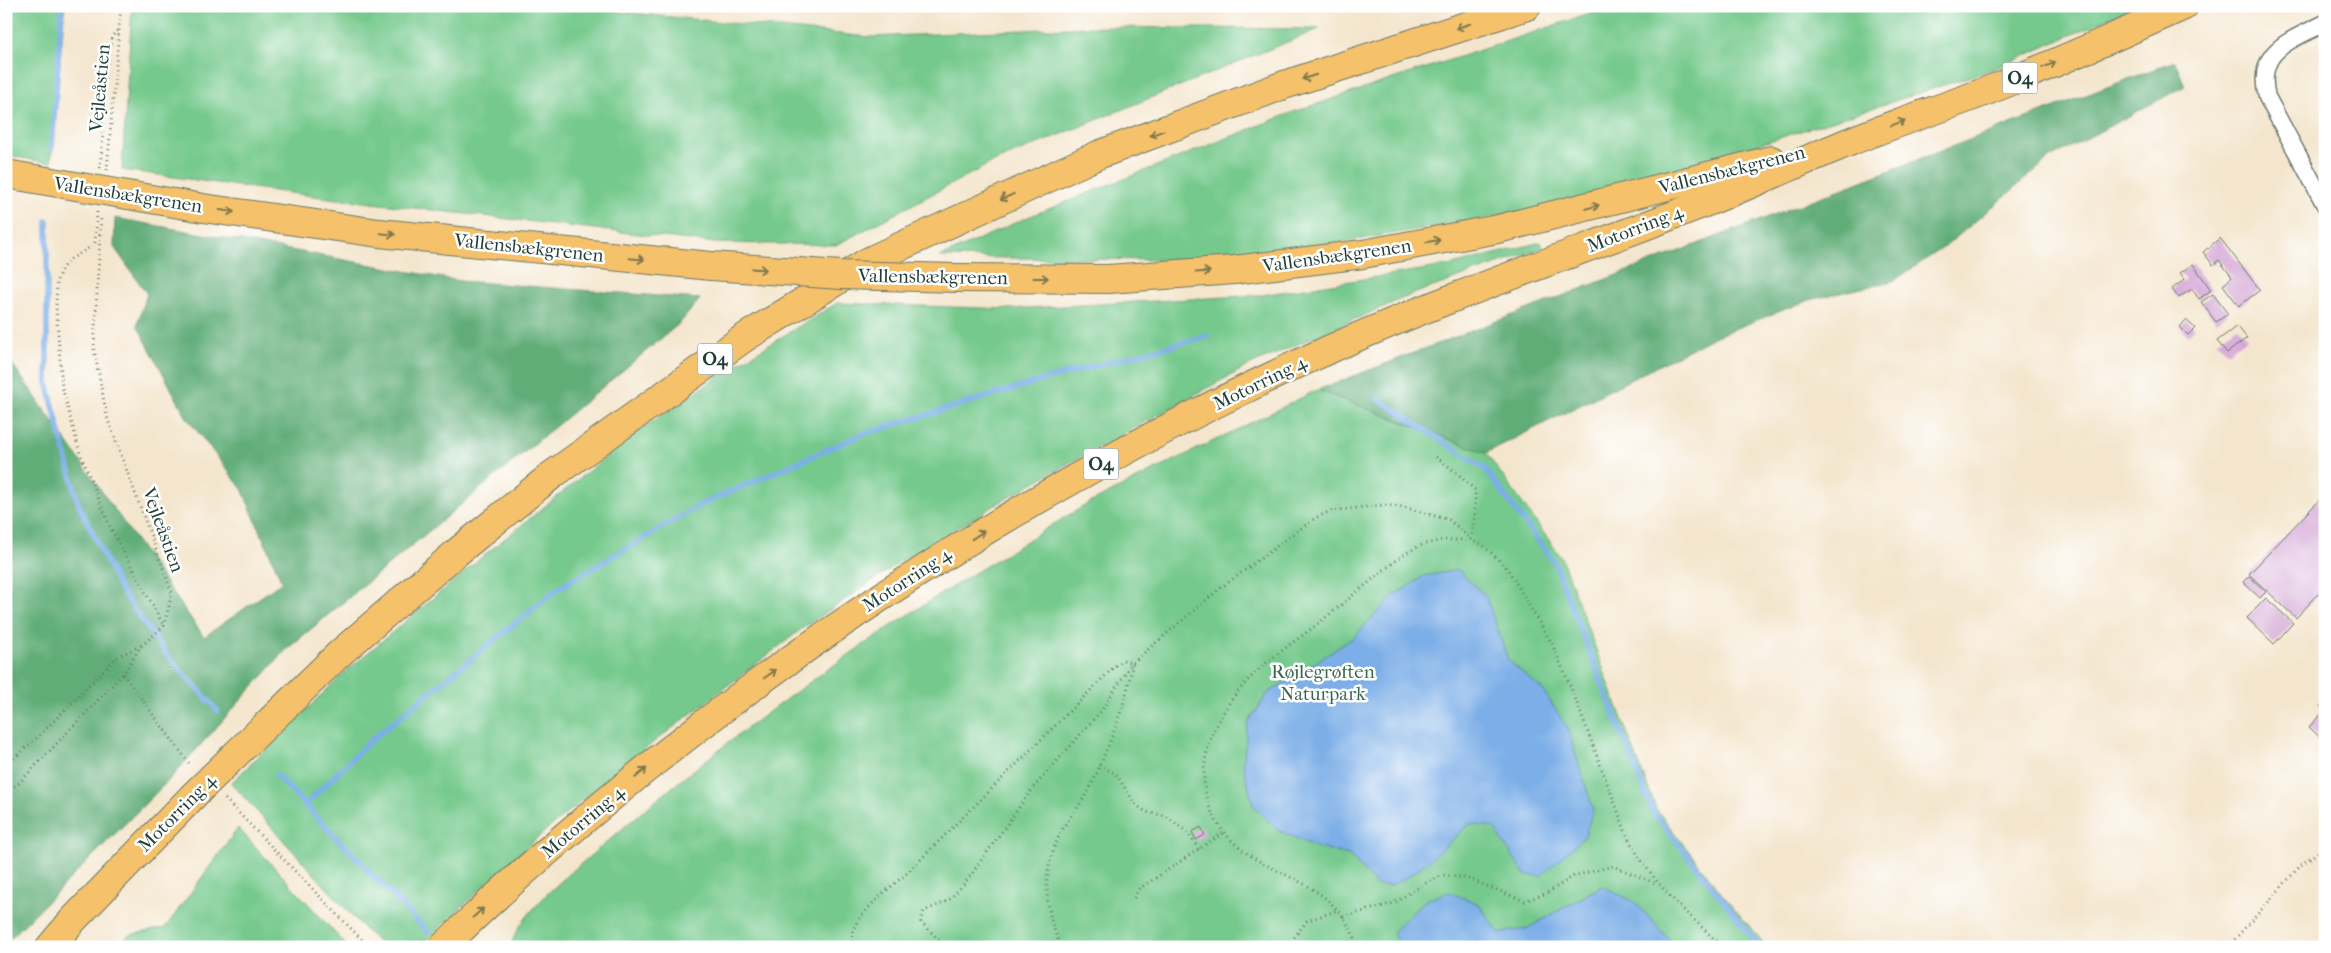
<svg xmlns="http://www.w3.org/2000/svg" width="2331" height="953" font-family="'IM FELL French Canon',serif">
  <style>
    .green { fill: #75c98c; stroke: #4a8360 }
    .forest { fill: #60ad78; stroke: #407556 }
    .water { fill: #7baee7; stroke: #4d768e }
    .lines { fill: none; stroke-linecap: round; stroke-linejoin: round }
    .stream { stroke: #7baee7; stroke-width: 5.5 }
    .building { fill: #d4a6d5 }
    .minor-casing { stroke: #6a786a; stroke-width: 19 }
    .motorway-casing { stroke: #6a786a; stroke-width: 30 }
    .path { stroke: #6a786a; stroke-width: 3; stroke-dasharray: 1 4; stroke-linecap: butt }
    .minor { stroke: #fff; stroke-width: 16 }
    .motorway { stroke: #f5c16b; stroke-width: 28 }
    .motorway-bridge-casing { stroke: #6a786a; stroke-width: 30; stroke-linecap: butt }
    .motorway-bridge { stroke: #f5c16b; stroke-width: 28 }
    .oneway { stroke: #7f784d }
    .labels { text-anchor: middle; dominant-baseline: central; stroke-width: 5; stroke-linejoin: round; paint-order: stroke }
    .shield { fill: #fff; stroke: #627771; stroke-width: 1 }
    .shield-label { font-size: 18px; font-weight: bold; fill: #1f3d34 }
    .street-label { font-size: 19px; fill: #1f3d34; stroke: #fff }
    .park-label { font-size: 19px; fill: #39674e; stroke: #fff }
  </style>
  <rect width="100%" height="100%" fill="#fff"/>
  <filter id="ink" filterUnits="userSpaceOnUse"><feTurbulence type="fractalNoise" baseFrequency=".02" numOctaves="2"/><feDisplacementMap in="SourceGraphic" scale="10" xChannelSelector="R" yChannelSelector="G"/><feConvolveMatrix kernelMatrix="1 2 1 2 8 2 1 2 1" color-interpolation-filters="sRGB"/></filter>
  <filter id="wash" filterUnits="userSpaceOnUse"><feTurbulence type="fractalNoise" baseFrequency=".0096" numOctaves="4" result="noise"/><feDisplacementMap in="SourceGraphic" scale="20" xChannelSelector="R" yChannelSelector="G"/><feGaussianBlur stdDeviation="1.12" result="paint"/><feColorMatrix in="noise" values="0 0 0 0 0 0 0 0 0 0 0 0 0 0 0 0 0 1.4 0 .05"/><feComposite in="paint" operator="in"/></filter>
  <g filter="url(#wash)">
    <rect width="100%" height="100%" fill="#f4e6ce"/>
    <g class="green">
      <polygon points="6,6 65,6 51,163 6,155"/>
      <polygon points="132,6 562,6 870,37 1087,27 1319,29 991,163 836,245 715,243 312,196 122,170"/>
      <polygon points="1672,6 2136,6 1997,68 1576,203 1230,261 940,257 1028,217 1293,112 1601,10 1649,9"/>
      <polygon points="1541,242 1543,248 1413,294 1248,366 1038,480 903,560 803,628 650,745 545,831 480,889 420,947 386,947 366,931 231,783 345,672 487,553 637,432 726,371 837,303 1010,309 1262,295 1452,265"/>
      <path d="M1317,390L1486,453L1561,557L1656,809L1722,894L1767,947H511C517,913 580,865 607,842C729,736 862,640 1001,557C1029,540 1057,521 1086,505C1162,465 1240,429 1317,390Z"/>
      <polygon points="238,828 348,947 116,947 129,935 165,928"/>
    </g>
    <g class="forest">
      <polygon points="2175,61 2185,86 2050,158 1946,246 1893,281 1809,300 1716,336 1486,453 1317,390"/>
      <polygon points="115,218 460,281 700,299 680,323 287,649 169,780 6,943 6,355 204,637 282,582 242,489 187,418 137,325 147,294 114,247"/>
    </g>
    <g class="water">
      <path d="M1458,570L1486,596L1508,660L1543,690L1567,727L1593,809L1585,836L1541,876L1525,875L1493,827L1469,824C1451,840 1413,879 1391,885C1387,887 1380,885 1376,885L1349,855L1318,848L1279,831L1253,805L1243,765L1248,723L1268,693L1353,638L1393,596L1424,576Z"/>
      <polygon points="1602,886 1635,902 1676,947 1399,947 1393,931 1426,900 1449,892 1479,904 1499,933 1526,929"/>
    </g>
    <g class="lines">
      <g class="stream">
        <polyline points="52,148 62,6"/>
        <polyline points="47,221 47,382 78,503 120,589 166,654 218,711"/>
        <polyline points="1378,399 1485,469 1554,562 1653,812 1760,947"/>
        <polyline points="276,775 428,932"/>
        <polyline points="305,805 370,741 556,590 700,505 863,434 1050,378 1207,336"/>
      </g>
    </g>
    <g id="blocks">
      <g class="building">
        <polygon points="2220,238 2260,290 2239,306 2223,285 2232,277 2219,260 2213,265 2203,252"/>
        <polygon points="2193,264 2211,290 2199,299 2192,289 2178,298 2172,289 2185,279 2180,273"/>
        <polygon points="2213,294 2228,314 2216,322 2201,302"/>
        <polygon points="2186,320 2195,328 2188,335 2180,327"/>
        <polygon points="2237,326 2247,338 2227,353 2217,341"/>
        <polygon points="2325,494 2325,587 2296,618 2249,574"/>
        <polygon points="2249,576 2266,592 2260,598 2243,582"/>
        <polygon points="2266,598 2293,623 2274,644 2247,618"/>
        <polygon points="2325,701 2325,742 2309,727 2324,711 2320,706"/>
        <polygon points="1201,827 1205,835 1196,840 1192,832"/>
      </g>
    </g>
  </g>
  <g filter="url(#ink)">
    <use href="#blocks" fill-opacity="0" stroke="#6a786a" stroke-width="1"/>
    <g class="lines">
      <defs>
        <path id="minor" d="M2325,23C2290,41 2255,50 2267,97L2325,205"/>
        <g id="motorway">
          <polyline points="6,174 203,208 379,233 711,266"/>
          <polyline points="957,278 1108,279 1234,270 1363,254 1498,229 1771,160"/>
          <polyline points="50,947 72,921 196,793 339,654 456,553 552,475 744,338 869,261 1098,155 1284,85 1527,6"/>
          <path d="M443,947C497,893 556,843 615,794C832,615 1072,466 1328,350C1450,295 1577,253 1702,204C1751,185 1800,162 1849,142C1902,120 1957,104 2009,82C2068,58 2126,32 2184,6"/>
        </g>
      </defs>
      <use href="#minor" class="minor-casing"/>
      <use href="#motorway" class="motorway-casing"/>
      <g class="path">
        <polyline points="100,168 103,135 100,106 112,36 119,29"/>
        <polyline points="107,170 121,6"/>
        <polyline points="97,212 95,244 71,259 62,268 57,280 56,306 62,387 80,453 111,529 164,626"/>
        <polyline points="1436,457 1456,472 1475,490 1475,518 1471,539"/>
        <polyline points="123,674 189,763"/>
        <polyline points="6,765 38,737 117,657 140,646"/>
        <polyline points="1099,765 1116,774 1136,805 1146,812 1166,816 1186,831 1199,849"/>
        <polyline points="6,792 19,783 123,674 141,646 164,626 172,593 107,417 94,349 101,217"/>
        <polyline points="225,799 369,947"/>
        <polyline points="1134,898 1139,889 1223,833"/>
        <polyline points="1343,917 1394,903 1424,884 1443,875 1466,878 1525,901 1547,893 1574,876 1613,866 1655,883"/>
        <path d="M853,947C853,943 851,938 852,935C853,917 890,887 904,876L1113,668L1123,660L1132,663C1131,693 1100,772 1084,798C1077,809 1068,819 1062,830C1041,871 1043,905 1061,947"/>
        <polyline points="946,947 921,922 924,911 948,901 965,883 1033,788 1101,711 1132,663 1218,590 1315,518 1331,511 1384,505 1403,507 1449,520 1471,539"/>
        <polyline points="1293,947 1293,939 1307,921 1338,910"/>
        <path d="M1359,947C1353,934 1347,921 1338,911C1313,880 1270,873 1240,848C1181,800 1202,729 1248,680C1267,660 1293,643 1315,626C1345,602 1374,578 1404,554L1424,544L1443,540H1471L1483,545L1507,568L1552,644L1570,685L1628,838C1653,885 1685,911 1723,947"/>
        <polyline points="2228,947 2301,865 2325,847"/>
      </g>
      <use href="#minor" class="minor"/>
      <use href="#motorway" class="motorway"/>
      <defs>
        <polyline id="motorway-bridge" points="711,266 841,275 957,278"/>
      </defs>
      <use href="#motorway-bridge" class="motorway-bridge-casing"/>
      <use href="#motorway-bridge" class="motorway-bridge"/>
    </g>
    <defs><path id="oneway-shaft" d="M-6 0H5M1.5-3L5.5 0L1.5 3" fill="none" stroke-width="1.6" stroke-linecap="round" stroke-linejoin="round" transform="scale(1.25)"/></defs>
    <g class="oneway">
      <use href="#oneway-shaft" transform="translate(1463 26) rotate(162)"/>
      <use href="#oneway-shaft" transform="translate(2049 65) rotate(-23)"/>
      <use href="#oneway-shaft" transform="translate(1309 77) rotate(162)"/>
      <use href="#oneway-shaft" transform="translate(1898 123) rotate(-20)"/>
      <use href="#oneway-shaft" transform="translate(1157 133) rotate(159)"/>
      <use href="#oneway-shaft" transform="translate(1007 197) rotate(155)"/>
      <use href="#oneway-shaft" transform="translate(1592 207) rotate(-15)"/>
      <use href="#oneway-shaft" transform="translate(227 211) rotate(8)"/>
      <use href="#oneway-shaft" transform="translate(388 234) rotate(6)"/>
      <use href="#oneway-shaft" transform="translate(1433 241) rotate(-10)"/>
      <use href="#oneway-shaft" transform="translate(637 259) rotate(5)"/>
      <use href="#oneway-shaft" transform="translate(759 269) rotate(4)"/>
      <use href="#oneway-shaft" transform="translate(1203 272) rotate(-4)"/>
      <use href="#oneway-shaft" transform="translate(1041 278)"/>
      <use href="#oneway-shaft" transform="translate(978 535) rotate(-33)"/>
      <use href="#oneway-shaft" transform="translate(770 674) rotate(-35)"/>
      <use href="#oneway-shaft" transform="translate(641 773) rotate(-40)"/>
      <use href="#oneway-shaft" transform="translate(478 913) rotate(-42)"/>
    </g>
  </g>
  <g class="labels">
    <g class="shield">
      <rect x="2002.5" y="62.5" width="35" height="31" rx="4"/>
      <rect x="697.5" y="343.5" width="35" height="31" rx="4"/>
      <rect x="1083.5" y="448.5" width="35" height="31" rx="4"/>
    </g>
    <g class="shield-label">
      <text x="2020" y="78">O4</text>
      <text x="715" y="359">O4</text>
      <text x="1101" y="464">O4</text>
    </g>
    <g class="street-label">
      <text transform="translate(100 88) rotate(-85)">Vejleåstien</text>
      <text transform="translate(1732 170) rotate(-14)">Vallensbækgrenen</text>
      <text transform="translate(128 195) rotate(9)">Vallensbækgrenen</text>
      <text transform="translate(1635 229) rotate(-21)">Motorring 4</text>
      <text transform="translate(529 248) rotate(6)">Vallensbækgrenen</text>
      <text transform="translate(1337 256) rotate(-8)">Vallensbækgrenen</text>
      <text transform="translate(933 277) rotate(1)">Vallensbækgrenen</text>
      <text transform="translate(1260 383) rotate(-26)">Motorring 4</text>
      <text transform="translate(163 530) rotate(70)">Vejleåstien</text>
      <text transform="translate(907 580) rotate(-33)">Motorring 4</text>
      <text transform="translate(177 813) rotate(-45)">Motorring 4</text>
      <text transform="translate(583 822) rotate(-40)">Motorring 4</text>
    </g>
    <g class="park-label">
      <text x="1323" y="672">Røjlegrøften<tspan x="1323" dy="22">Naturpark</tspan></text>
    </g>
  </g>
  <rect width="2331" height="953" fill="none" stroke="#fff" stroke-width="25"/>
</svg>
